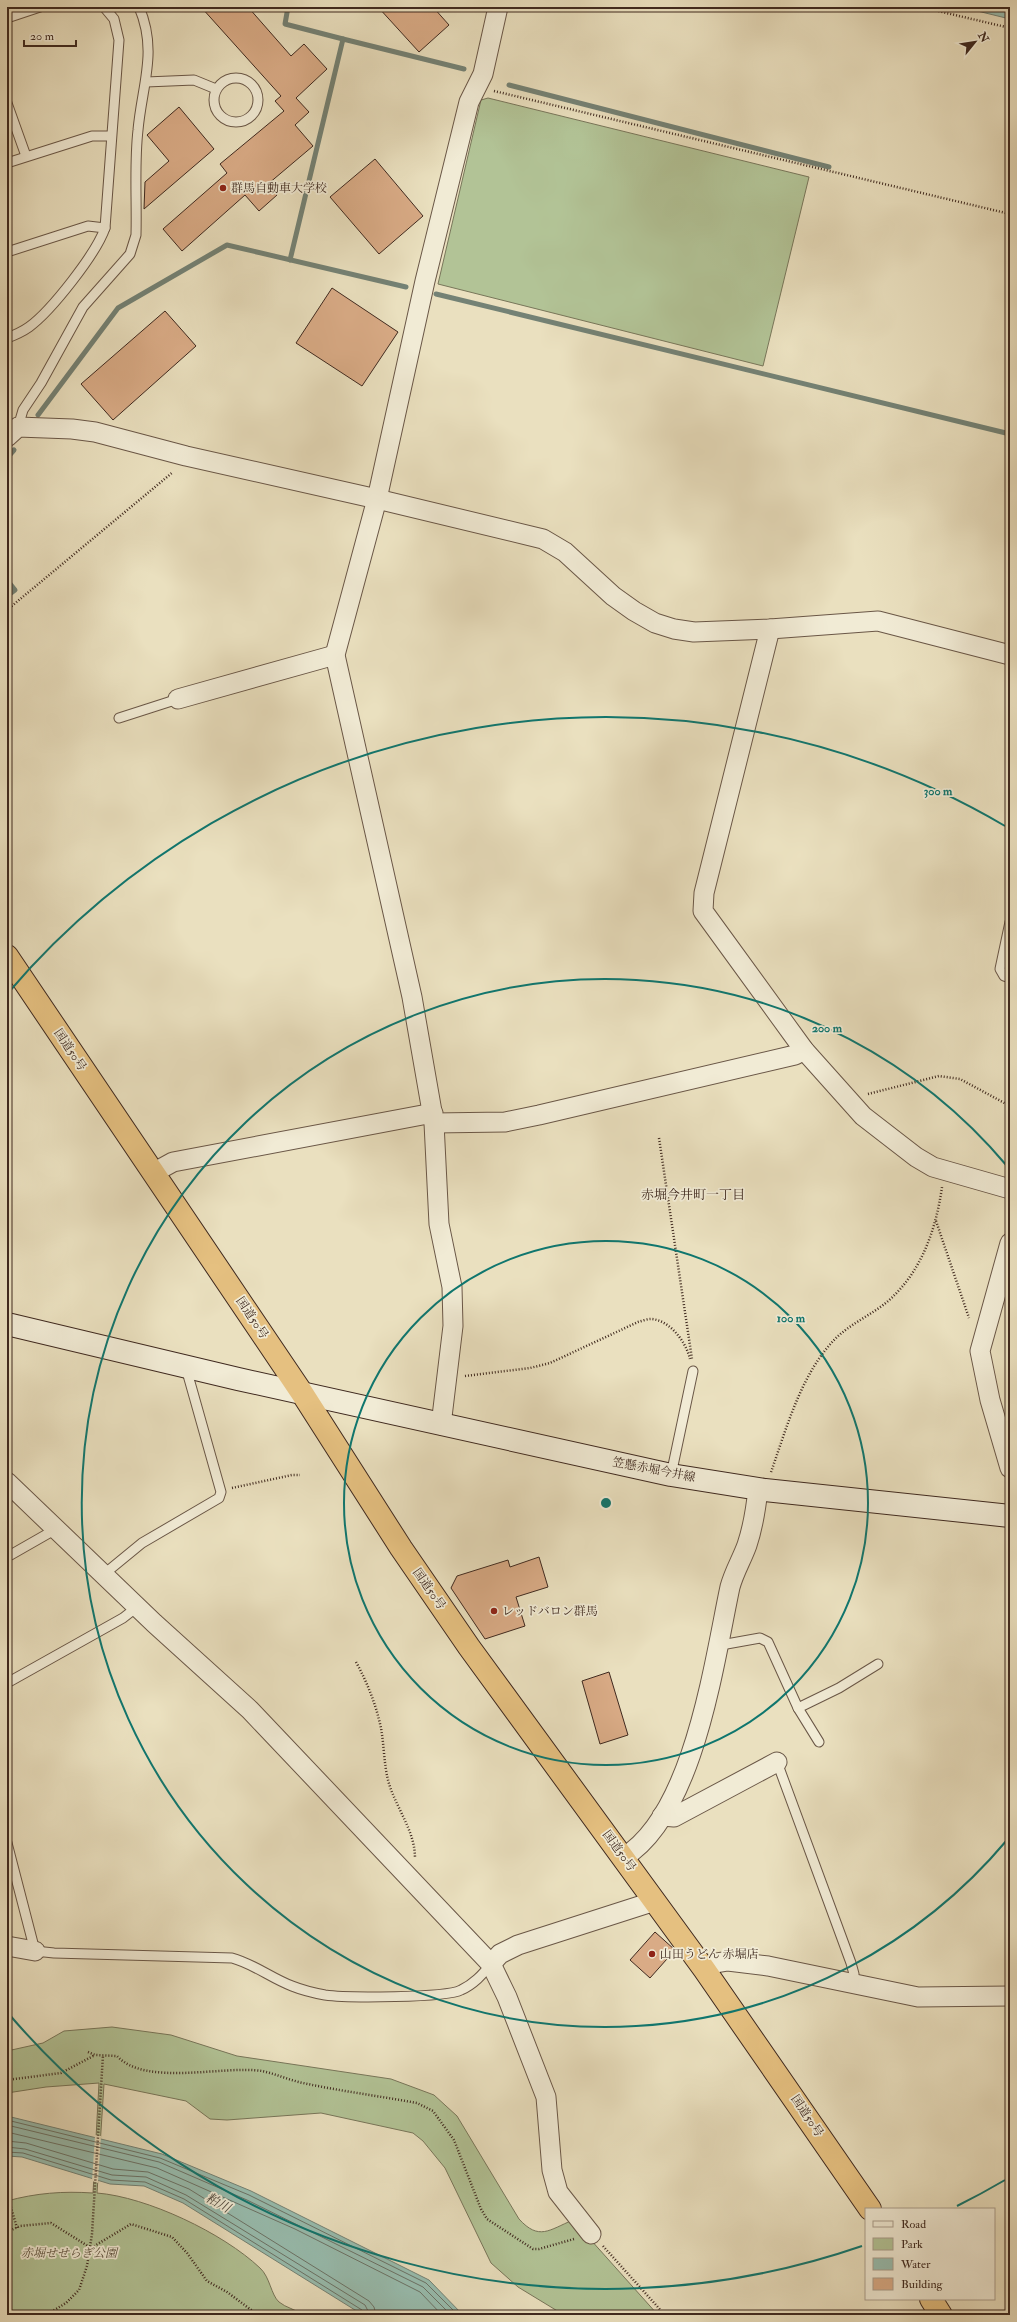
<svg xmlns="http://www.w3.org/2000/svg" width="1017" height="2322" font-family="'IM FELL Double Pica','Noto Serif JP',serif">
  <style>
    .green { fill: #b2c396; stroke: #78765a }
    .water { fill: #98bdaf; stroke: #748275 }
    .pier { fill: #eae0bf }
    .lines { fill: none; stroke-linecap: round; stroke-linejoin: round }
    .shore { stroke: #6c7367; stroke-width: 1 }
    .stream { stroke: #748275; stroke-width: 5 }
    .building { fill: #d9ab86; stroke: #3f291f }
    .lane-casing { stroke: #6a5747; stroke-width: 11 }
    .street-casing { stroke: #6a5747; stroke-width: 21 }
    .secondary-casing { stroke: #3f291f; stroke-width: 24 }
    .highway-casing { stroke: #3f291f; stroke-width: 24 }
    .path { stroke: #3f291f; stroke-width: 2.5; stroke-dasharray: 1 2; stroke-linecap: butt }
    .lane { stroke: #f1ebd5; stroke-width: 9 }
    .street { stroke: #f1ebd5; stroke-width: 19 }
    .secondary { stroke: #f1ebd5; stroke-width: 22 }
    .highway { stroke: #e5c080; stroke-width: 22 }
    .ring { fill: none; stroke: #0f766e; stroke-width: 2 }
    .poi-dot { fill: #8f2418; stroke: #f1ebd5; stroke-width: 1.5 }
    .labels { text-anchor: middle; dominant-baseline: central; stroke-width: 3.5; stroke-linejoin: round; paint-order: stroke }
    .poi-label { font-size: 12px; fill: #3f291f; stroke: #f1ebd5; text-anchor: start }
    .street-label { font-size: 12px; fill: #3f291f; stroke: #f1ebd5 }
    .park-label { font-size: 12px; font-style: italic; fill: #5c503d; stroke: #f1ebd5 }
    .neighbourhood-label { font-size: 13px; fill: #3f291f; stroke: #f1ebd5 }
    .water-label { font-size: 13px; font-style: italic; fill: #554e43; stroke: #f1ebd5 }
    .centre { fill: #0f766e; stroke: #f1ebd5; stroke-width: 2 }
    .ring-label { font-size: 12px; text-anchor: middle; font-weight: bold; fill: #0f766e; stroke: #f1ebd5; stroke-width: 3.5; stroke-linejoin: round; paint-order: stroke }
  </style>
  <rect width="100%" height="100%" fill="#eae0bf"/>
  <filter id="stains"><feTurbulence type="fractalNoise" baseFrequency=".005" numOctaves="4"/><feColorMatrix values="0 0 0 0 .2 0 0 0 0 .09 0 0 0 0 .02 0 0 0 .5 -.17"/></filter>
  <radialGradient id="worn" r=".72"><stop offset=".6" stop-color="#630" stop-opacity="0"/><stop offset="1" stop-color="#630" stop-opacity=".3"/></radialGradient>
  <g class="green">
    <polygon points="488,98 809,177 763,366 438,284 481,100"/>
    <path d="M112,2027L171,2035L237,2056L391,2079L434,2095L457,2116L519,2219C539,2241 549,2230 573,2220L658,2315H564L518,2287L491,2263L445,2168L423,2141L413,2133L321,2113L227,2120L210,2119L186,2101L104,2084L97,2193C147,2197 223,2233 260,2268C270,2277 271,2295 279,2302C286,2308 296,2309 302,2315H7V2201C36,2193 63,2191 93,2193L99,2083L46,2087L7,2093V2051L43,2043L64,2031Z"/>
  </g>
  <g class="water">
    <polygon points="961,7 1010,7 1010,19"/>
    <polygon points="7,2116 162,2154 251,2191 429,2280 463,2315 363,2315 183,2203 144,2186 110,2184 22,2157 7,2156"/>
  </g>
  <polygon class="pier" points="95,2135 101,2136 98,2183 92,2181"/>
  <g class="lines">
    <g class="shore">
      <polyline points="7,2120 160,2158 249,2195 426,2283 458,2315"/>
      <polyline points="7,2125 159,2162 247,2200 423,2287 451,2315"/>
      <polyline points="7,2132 157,2168 295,2229 420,2292 442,2315"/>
      <polyline points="7,2141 26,2143 113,2169 148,2172 189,2189 369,2301 374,2307 376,2315"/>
      <polyline points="7,2147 25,2149 112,2175 146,2177 186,2195 365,2305 370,2315"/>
      <polyline points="7,2152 23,2153 111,2180 145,2182 184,2199 362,2310 365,2315"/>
    </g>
    <g class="stream">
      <polyline points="288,7 285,24 343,39"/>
      <polyline points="509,85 829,167"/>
      <polyline points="290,260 343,39 464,69"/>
      <polyline points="436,294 1010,434"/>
      <polyline points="38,415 118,308 227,245 406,287"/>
      <polyline points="7,458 14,450"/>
      <polyline points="7,580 15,590 7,596"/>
    </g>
  </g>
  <g class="building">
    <polygon points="201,7 248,7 291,56 304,44 327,69 296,98 309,112 295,125 313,146 268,184 277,195 259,211 245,195 182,251 163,229 227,173 220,164 284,111 275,101 281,96"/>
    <polygon points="378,7 433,7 449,25 419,52"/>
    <polygon points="179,107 214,149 144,209 145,182 169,161 147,135"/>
    <polygon points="375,159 423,216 379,254 330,197"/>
    <polygon points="332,288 398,332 362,386 296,343"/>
    <polygon points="165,311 196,346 113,420 81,384"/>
    <polygon points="539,1557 548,1587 516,1597 525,1626 485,1639 451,1588 457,1576 508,1560 510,1567"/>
    <polygon points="609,1672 628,1735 600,1744 582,1681"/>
    <polygon points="655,1932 675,1950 650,1978 630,1960"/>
  </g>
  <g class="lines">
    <defs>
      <g id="lane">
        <polyline points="7,18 40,7"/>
        <circle cx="236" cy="100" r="22"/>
        <polyline points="146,82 194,80 216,89"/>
        <polyline points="7,103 26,156"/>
        <polyline points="7,163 92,136 111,136"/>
        <polyline points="7,252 88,226 105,228"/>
        <path d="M7,338C15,335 22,332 29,327C51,311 96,254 105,228L119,40L114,19L104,7"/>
        <path d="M18,427L23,410L41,383L83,307L130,254L136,235C137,200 134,165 138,130C142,85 158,51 139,7"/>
        <polyline points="119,718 178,699"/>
        <polyline points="1010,922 1000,969 1004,976 1010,978"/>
        <polyline points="671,1475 693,1371"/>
        <polyline points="7,1557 56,1529"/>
        <polyline points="103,1575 142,1543 219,1498 221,1492 186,1368"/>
        <polyline points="721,1645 760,1638 768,1642 798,1708 819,1742"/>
        <polyline points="7,1683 123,1618 137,1607"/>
        <polyline points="798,1708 839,1688 878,1664"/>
        <polyline points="777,1762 851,1963 854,1974 854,1983"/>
        <path d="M7,1843L35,1951L54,1953L232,1958C254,1964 271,1978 292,1986C302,1990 314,1993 325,1995C345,1998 446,1998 461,1990C474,1984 482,1975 491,1964"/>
      </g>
      <g id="street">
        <polyline points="7,437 18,427 72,429 95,432 186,456 377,499 543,539 565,552 613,596 634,611 655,623 674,629 694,632 770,629 878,621 1010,655"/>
        <polyline points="770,629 704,893 703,911 804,1050 863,1116 916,1157 933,1167 1010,1189"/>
        <polyline points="178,699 335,655"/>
        <polyline points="434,1123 505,1122 539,1115 795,1055 804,1050"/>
        <polyline points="153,1173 173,1162 433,1113"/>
        <polyline points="1010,1243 980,1351 990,1400 1010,1468"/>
        <polyline points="441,1425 453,1326 452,1287 439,1224 434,1123 412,997 335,655 377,499 425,281 469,102 483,74 498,7"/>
        <polyline points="7,1482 154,1623 250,1710 491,1964 507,1997 546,2097 552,2170 558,2192 591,2234"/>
        <polyline points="662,1816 674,1817 777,1762"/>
        <path d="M624,1857C694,1814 714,1662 730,1587C734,1572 742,1559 747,1545C753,1527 756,1508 758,1489"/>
        <polyline points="7,1946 35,1951"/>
        <polyline points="491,1964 500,1954 518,1945 655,1901"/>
        <polyline points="704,1969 716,1963 728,1961 768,1966 918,1997 1010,1996"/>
      </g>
      <polyline id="secondary" points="7,1324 238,1379 671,1475 765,1490 1010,1516"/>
      <g id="highway">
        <polyline points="7,956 302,1393 401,1548 469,1647 704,1969 870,2209"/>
        <polyline points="931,2299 941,2315"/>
      </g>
    </defs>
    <use href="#lane" class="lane-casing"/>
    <use href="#street" class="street-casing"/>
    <use href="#secondary" class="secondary-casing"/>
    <use href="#highway" class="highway-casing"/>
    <g class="path">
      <polyline points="921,7 1010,28"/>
      <polyline points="494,91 1010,214"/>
      <polyline points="7,610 173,472"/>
      <polyline points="868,1094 939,1076 960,1079 1010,1106"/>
      <polyline points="659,1138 692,1359"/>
      <polyline points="936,1221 969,1318"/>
      <path d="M465,1376L530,1368L550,1363L638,1322C642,1321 647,1319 651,1319C670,1320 686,1342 690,1359"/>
      <path d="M771,1472C787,1427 801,1374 835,1339C850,1324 871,1315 887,1302C921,1273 936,1230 942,1187"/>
      <polyline points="232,1488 292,1475 300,1475"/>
      <path d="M356,1662C368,1684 376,1705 381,1728C384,1745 384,1764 388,1780C395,1807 415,1830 415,1858"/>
      <path d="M88,2052L95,2055L117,2056C146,2087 223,2065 262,2071C276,2074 289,2080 303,2083C340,2091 379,2096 417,2103L433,2111L454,2140L481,2209L487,2219L533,2249H539L574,2239"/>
      <polyline points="7,2080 61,2073 95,2055"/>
      <polyline points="10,2204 17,2228"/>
      <polyline points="7,2232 20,2226 51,2223 91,2248 131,2224 172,2237 187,2253 207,2281 227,2292 258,2315"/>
      <polyline points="603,2246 665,2315"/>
      <polyline points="46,2315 66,2303 79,2290 87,2266 92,2234 103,2055"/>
    </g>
    <use href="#lane" class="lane"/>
    <use href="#street" class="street"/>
    <use href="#secondary" class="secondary"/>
    <use href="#highway" class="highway"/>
  </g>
  <g class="ring">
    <circle cx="606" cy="1503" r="262"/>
    <path d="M1007 1840A524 524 0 1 1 1007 1166"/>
    <path d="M1005 2180A786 786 0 0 1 957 2206M862 2246A786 786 0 0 1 8 2013M8 993A786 786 0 0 1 1005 826"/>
  </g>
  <g class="poi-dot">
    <circle cx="223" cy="188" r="4"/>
    <circle cx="494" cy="1611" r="4"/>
    <circle cx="652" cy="1954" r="4"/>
  </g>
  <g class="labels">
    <g class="poi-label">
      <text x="231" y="188">群馬自動車大学校</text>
      <text x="502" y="1611">レッドバロン群馬</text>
      <text x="660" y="1954">山田うどん 赤堀店</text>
    </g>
    <g class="street-label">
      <text transform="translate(70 1050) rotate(56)">国道50号</text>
      <text transform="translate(252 1318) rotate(56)">国道50号</text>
      <text transform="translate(654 1470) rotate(11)">笠懸赤堀今井線</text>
      <text transform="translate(429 1589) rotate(55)">国道50号</text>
      <text transform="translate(619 1851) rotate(54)">国道50号</text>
      <text transform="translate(807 2116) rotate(56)">国道50号</text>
    </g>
    <g class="park-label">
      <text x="69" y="2253">赤堀せせらぎ公園</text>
    </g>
    <g class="neighbourhood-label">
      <text x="693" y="1195">赤堀今井町一丁目</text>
    </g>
    <g class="water-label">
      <text transform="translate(218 2203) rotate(29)">粕川</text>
    </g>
  </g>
  <circle cx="606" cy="1503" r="6" class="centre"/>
  <g class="ring-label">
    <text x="938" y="795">300 m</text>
    <text x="827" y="1032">200 m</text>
    <text x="791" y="1322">100 m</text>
  </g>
  <rect width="1017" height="2322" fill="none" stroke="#eae0bf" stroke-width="24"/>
  <rect x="8" y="8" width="1001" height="2306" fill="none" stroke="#3f291f" stroke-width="2"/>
  <rect x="12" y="12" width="993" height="2298" fill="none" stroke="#3f291f"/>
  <rect x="865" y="2208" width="130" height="92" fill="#f1ebd5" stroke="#aa9d8c"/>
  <rect x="873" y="2221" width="20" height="6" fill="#f1ebd5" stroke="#aa9d8c"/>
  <text x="901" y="2228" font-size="12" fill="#3f291f">Road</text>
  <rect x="873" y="2238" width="20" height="12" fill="#b2c396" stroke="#aa9d8c"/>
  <text x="901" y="2248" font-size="12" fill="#3f291f">Park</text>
  <rect x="873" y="2258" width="20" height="12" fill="#98bdaf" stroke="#aa9d8c"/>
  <text x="901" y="2268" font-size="12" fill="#3f291f">Water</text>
  <rect x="873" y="2278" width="20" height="12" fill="#d9ab86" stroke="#aa9d8c"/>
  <text x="901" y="2288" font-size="12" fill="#3f291f">Building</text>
  <g transform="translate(975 42) rotate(60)" stroke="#f1ebd5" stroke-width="3" paint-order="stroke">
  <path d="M0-3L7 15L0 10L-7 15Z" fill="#3f291f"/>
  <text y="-6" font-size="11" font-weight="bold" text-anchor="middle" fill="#3f291f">N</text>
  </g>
  <path d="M24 40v6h52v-6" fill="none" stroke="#3f291f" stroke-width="2"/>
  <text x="30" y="40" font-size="12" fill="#3f291f" stroke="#f1ebd5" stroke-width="3" paint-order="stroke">20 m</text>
  <rect width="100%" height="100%" filter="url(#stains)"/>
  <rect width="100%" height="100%" fill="url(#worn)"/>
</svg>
